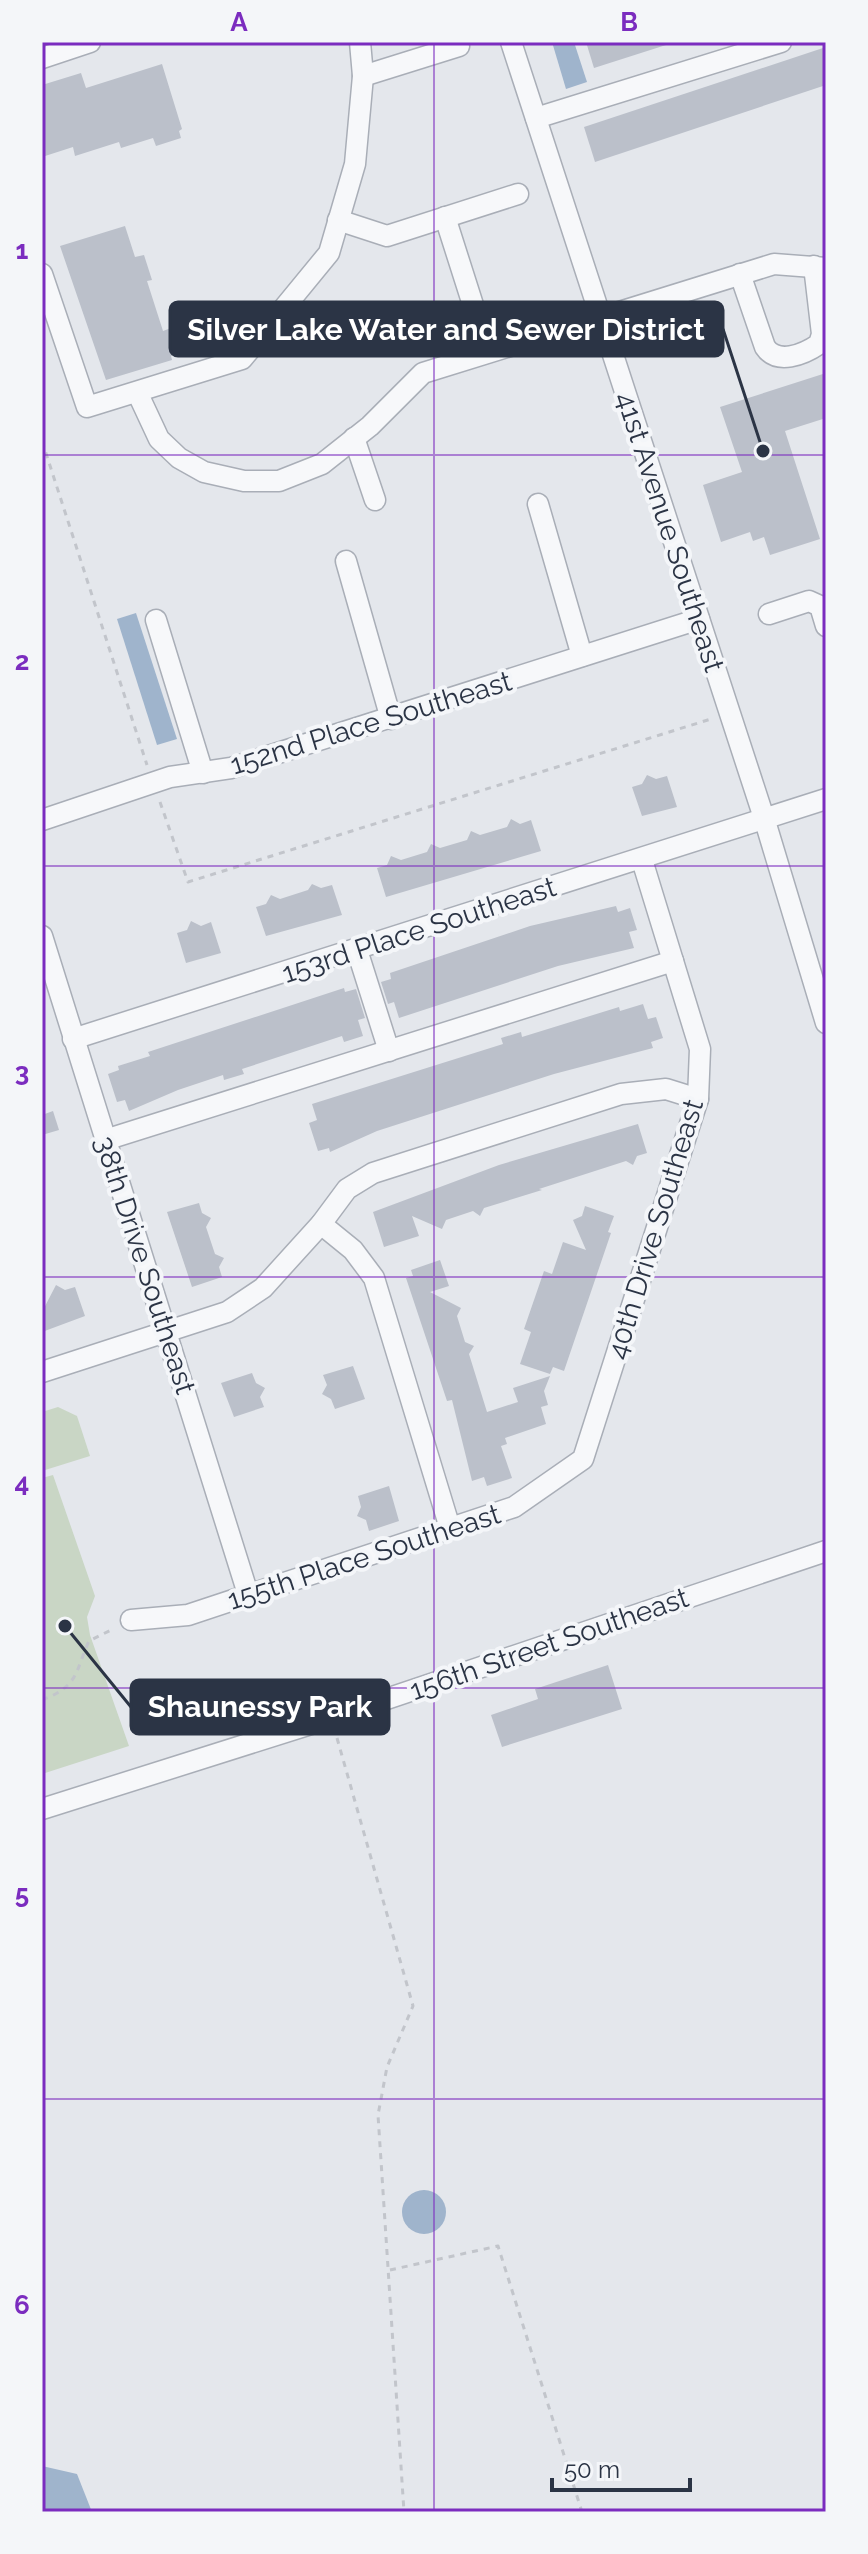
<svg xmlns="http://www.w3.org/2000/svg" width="868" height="2554" font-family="Raleway,sans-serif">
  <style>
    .green { fill: #c9d6c5 }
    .water { fill: #9fb4cc }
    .building { fill: #bbc0ca }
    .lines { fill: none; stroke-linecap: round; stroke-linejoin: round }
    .minor-casing { stroke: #a9aeb7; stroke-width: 23 }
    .path { stroke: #c2c5cb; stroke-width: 3; stroke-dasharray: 6 6; stroke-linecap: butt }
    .minor { stroke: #f7f8fa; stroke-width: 20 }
    .grid { fill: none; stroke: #7b2cbf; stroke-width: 2; stroke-opacity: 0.55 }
    .labels { text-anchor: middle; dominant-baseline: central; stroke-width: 8; stroke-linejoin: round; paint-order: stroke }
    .street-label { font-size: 28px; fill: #2b3445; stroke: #f4f6f9 }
    .leader { fill: none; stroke: #2b3445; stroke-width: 3 }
    .callout-dot { fill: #2b3445; stroke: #f4f6f9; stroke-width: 3 }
    .callout { fill: #2b3445; stroke: #2b3445; stroke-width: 3 }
    .callout-label { font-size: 30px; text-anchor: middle; font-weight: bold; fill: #fff }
    .neatline { fill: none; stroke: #7b2cbf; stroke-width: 3 }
    .grid-label { font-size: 26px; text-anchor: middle; font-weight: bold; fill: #7b2cbf }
  </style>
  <rect width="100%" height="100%" fill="#e4e7ec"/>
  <g class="green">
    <polygon points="58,1407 77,1416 90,1456 42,1471 42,1412"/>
    <polygon points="53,1475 95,1596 87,1617 90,1635 129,1746 42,1774 42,1478"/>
  </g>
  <g class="water">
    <polygon points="552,42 574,42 587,82 566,89"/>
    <polygon points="136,613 177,739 157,745 117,619"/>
    <circle cx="424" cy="2212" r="22"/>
    <polygon points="42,2466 77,2474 92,2512 42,2512"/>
  </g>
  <g class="building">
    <polygon points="586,42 666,42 666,45 594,68"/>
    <polygon points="826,47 826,85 595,162 584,127"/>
    <polygon points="162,64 182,129 179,131 181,138 156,146 153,138 121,148 119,142 75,156 73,147 42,157 42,85 81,73 86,88"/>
    <polygon points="125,226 135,257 144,255 152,280 147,281 163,331 171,328 179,354 171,356 172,360 106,380 60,246"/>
    <polygon points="826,373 826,418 785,431 820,539 770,555 764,537 753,541 750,532 721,542 703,485 742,472 720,407"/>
    <polygon points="647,775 656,779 667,776 677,807 642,816 632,787 642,784"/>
    <polygon points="511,819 520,824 531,820 541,851 386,897 377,868 387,865 391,856 401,860 427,852 431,844 440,848 467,840 471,831 480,835 507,827"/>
    <polygon points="312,884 321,888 332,885 342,915 266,936 256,907 266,904 271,895 280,899 308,890"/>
    <polygon points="616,906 618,912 630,908 637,930 629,932 634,948 558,966 399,1018 394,1002 388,1004 381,982 391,979 390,973 530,926"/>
    <polygon points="191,921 201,926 211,922 221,953 186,963 177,933 187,930"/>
    <polygon points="344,988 345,992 356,989 365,1018 358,1020 363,1036 344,1042 342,1036 242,1069 244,1074 224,1080 223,1075 178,1090 129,1111 125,1100 117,1102 108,1074 119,1070 118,1066 150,1056 148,1052"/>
    <polygon points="643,1004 648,1019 656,1017 663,1038 651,1042 653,1048 554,1074 377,1131 330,1152 329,1148 318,1151 309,1123 317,1120 312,1104 503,1044 501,1038 521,1032 522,1037 619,1007 620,1011"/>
    <polygon points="53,1111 59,1130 42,1135 42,1115"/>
    <polygon points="638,1124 647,1153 637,1156 633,1165 626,1161 539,1189 542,1190 484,1208 480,1216 473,1211 446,1220 442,1229 412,1216 419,1236 384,1247 373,1212 499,1165"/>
    <polygon points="199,1203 202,1213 211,1218 206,1227 215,1254 224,1258 219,1267 222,1277 192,1287 167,1212"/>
    <polygon points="585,1206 614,1216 608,1232 611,1233 564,1371 553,1367 550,1374 520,1364 531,1332 524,1329 544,1271 552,1274 563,1242 586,1250 573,1220 582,1216"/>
    <polygon points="440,1260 449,1286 430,1292 461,1308 457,1316 465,1342 474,1346 469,1354 487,1412 518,1402 513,1388 550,1376 544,1391 548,1405 541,1407 546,1424 505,1438 507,1444 501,1446 512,1478 487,1486 484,1477 472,1481 452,1400 447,1401 406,1278 413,1276 411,1270"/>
    <polygon points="56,1285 65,1290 75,1287 85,1316 42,1332 42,1312"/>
    <polygon points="353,1366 365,1399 335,1409 331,1399 322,1394 327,1385 323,1375"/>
    <polygon points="252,1373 256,1383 265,1388 260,1397 264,1407 234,1417 221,1383"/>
    <polygon points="389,1486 399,1521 369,1531 366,1520 357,1516 361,1507 358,1496"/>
    <polygon points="608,1665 622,1709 502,1747 491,1715 538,1699 535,1689"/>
  </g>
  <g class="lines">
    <defs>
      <g id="minor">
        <polyline points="511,42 765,821 826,1023"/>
        <polyline points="42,58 90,42"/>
        <polyline points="363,76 459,46"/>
        <polyline points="536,118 781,42"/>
        <polyline points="445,217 488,352"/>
        <polyline points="338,220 387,236 518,194"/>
        <polyline points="42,274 87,407 242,359 329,253 355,164 363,76 360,42"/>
        <path d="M740,274L765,347C777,365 803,355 819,344L822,334L814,266"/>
        <polyline points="138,394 159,439 179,458 204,472 244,481 279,481 322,464 370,426 423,373 774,264 826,268"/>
        <polyline points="354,438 375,500"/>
        <polyline points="538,504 582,656"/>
        <polyline points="346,561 391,719"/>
        <polyline points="769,614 809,601 820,606 826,626"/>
        <polyline points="156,620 203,773"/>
        <polyline points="42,820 170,777 231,768 699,619"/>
        <polyline points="42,936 248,1594"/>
        <polyline points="357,950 389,1051"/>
        <polyline points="73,1039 826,799"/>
        <polyline points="105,1140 673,961"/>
        <polyline points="321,1224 353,1250 374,1278 450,1528"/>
        <polyline points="42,1372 227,1312 263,1288 321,1224 347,1189 373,1173 621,1094 666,1089 698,1099"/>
        <polyline points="131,1620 188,1615 514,1507 583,1459 698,1099 700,1049 642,860"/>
        <polyline points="42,1809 330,1718 826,1551"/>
      </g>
    </defs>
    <use href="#minor" class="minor-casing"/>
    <g class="path">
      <polyline points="42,441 147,765"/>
      <polyline points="160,802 188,882 711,719"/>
      <path d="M42,1700C79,1686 75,1672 89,1641L113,1629"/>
      <polyline points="337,1738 413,2006 387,2067 378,2115 404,2512"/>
      <polyline points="390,2270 498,2246 582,2512"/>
    </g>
    <use href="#minor" class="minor"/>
  </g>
  <path class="grid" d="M434,42V2512M42,455H826M42,866H826M42,1277H826M42,1688H826M42,2099H826"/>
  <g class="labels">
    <g class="street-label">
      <text transform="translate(670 532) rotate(72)">41st Avenue Southeast</text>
      <text transform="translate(371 723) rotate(-17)">152nd Place Southeast</text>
      <text transform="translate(419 930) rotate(-18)">153rd Place Southeast</text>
      <text transform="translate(655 1229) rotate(-73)">40th Drive Southeast</text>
      <text transform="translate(145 1265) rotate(72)">38th Drive Southeast</text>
      <text transform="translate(364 1557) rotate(-18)">155th Place Southeast</text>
      <text transform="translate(549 1644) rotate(-19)">156th Street Southeast</text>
    </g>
  </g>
  <path class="leader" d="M763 451L723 329M65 1626L131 1707"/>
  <g class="callout-dot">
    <circle cx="763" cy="451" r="8"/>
    <circle cx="65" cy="1626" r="8"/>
  </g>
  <g class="callout">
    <rect x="170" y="302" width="553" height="54" rx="8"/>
    <rect x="131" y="1680" width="258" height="54" rx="8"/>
  </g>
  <g class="callout-label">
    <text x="446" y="340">Silver Lake Water and Sewer District</text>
    <text x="260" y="1717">Shaunessy Park</text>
  </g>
  <rect width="868" height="2554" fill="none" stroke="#f4f6f9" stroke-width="88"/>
  <path d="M552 2478v12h138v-12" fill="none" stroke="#2b3445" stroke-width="4"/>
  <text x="564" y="2478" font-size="24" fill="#2b3445" stroke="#f4f6f9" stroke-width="6" paint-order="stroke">50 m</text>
  <rect x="44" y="44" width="780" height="2466" class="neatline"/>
  <g class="grid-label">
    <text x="239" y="31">A</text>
    <text x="629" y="31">B</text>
    <text x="22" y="259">1</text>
    <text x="22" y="670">2</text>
    <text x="22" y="1081">3</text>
    <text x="22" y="1492">4</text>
    <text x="22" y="1903">5</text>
    <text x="22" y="2314">6</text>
  </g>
</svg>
